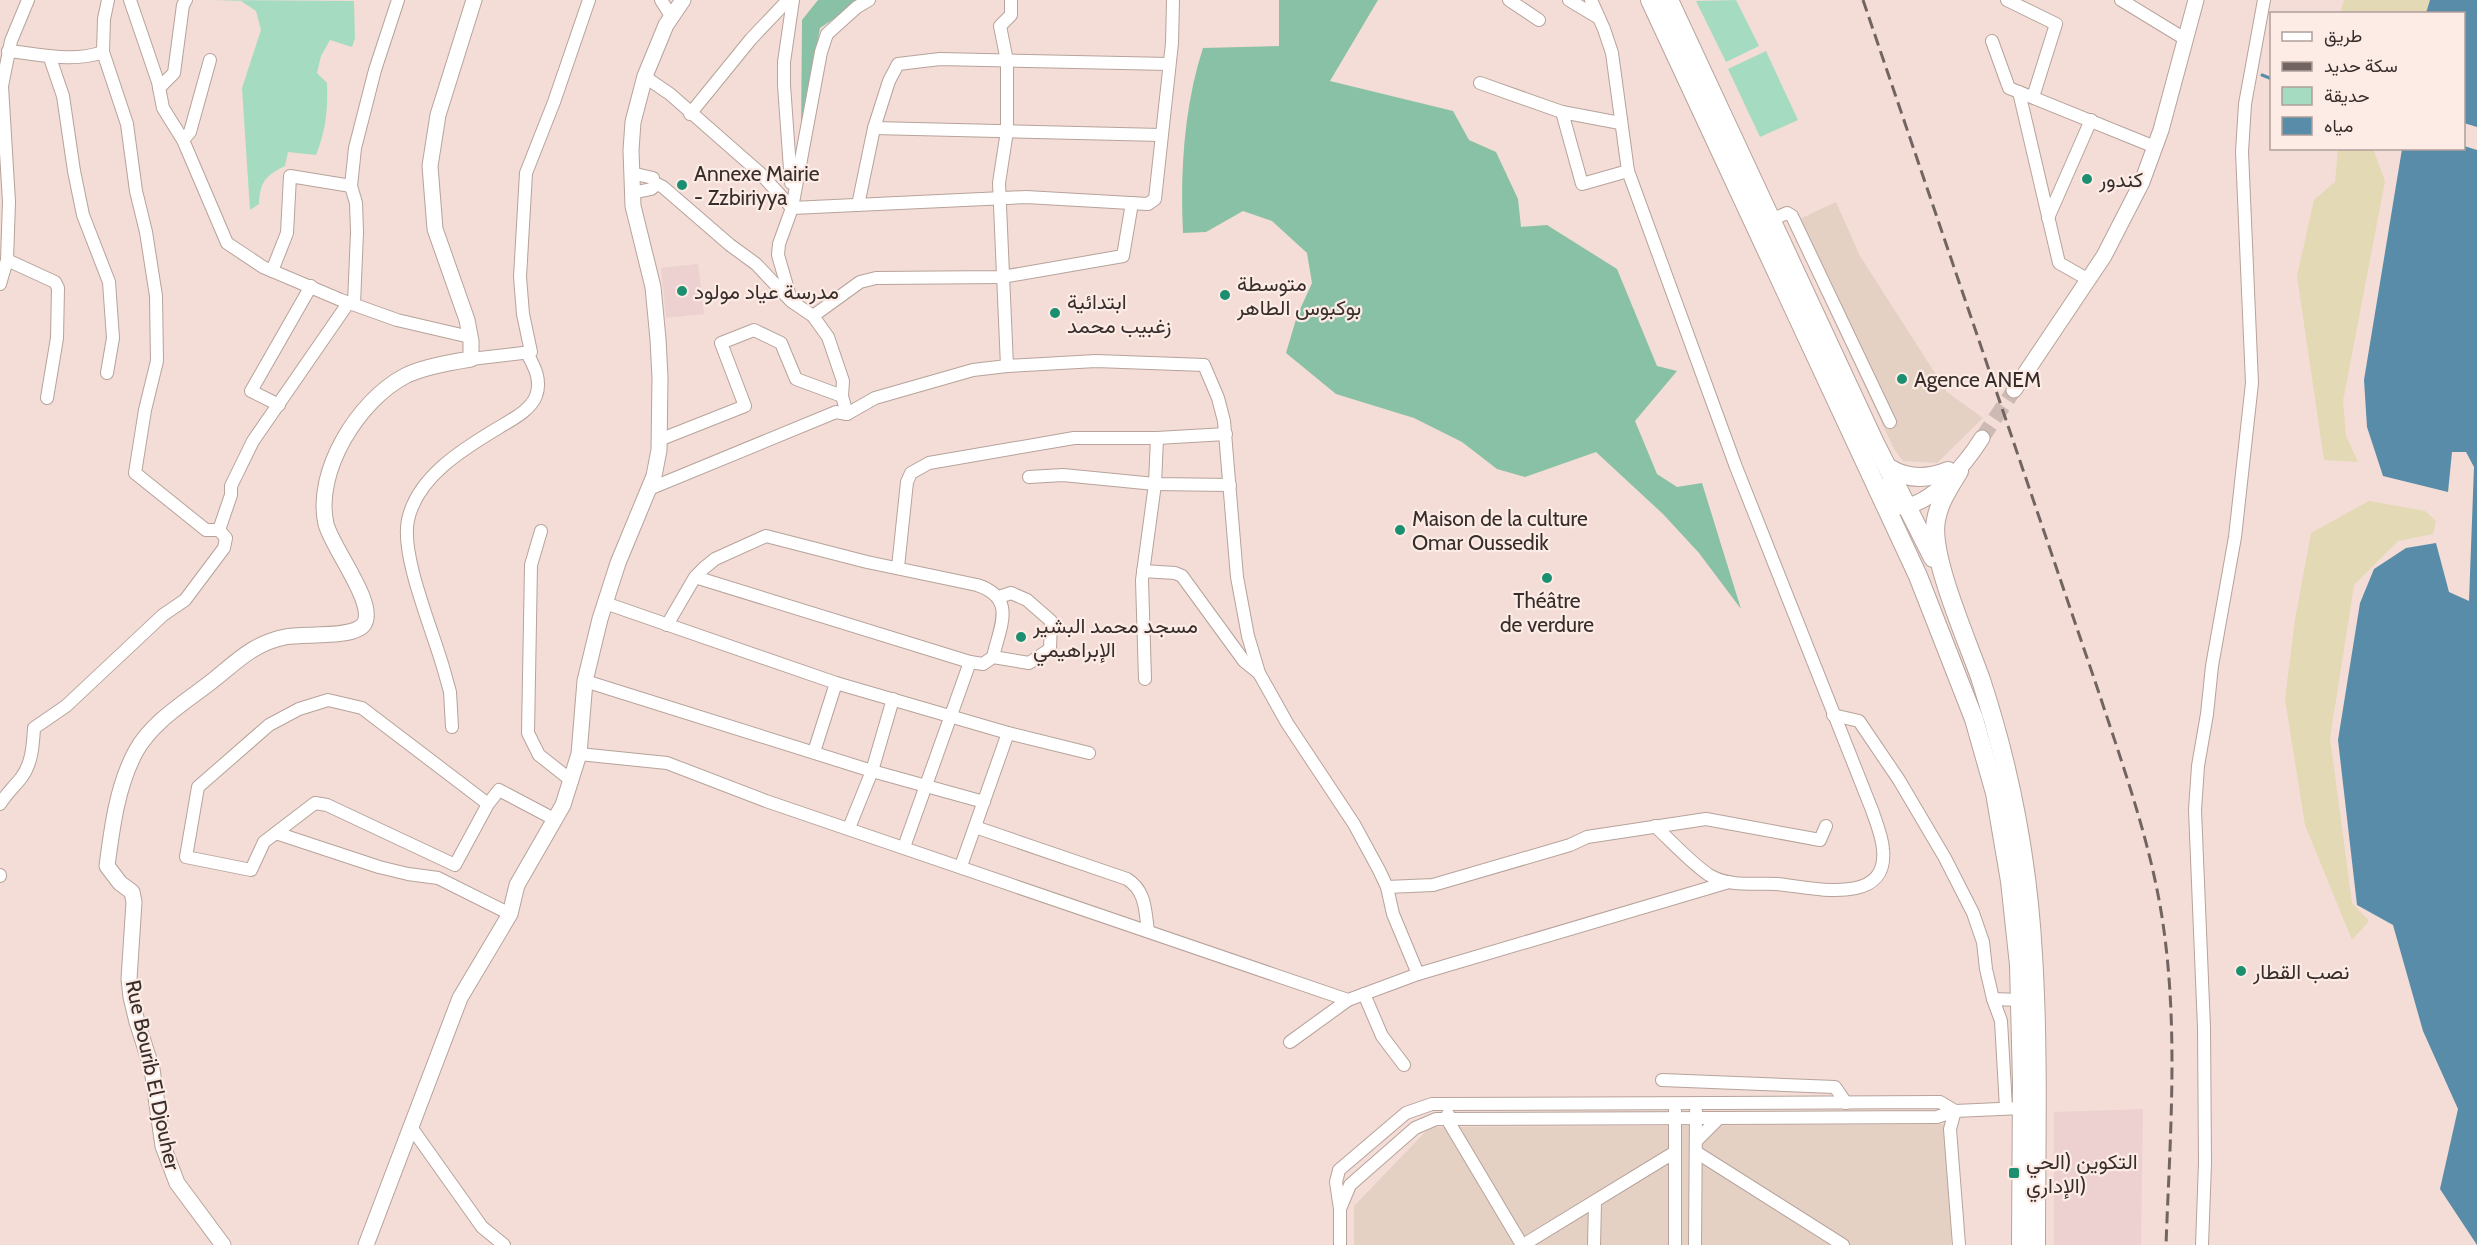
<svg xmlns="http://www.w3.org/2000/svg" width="2477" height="1245" font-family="Cabin,Vazirmatn,sans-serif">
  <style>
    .commercial { fill: #e5d1c4 }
    .education { fill: #ecd1d0 }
    .green { fill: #a5dcc1 }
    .forest { fill: #89c1a6 }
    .sand { fill: #e3d9b4 }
    .water { fill: #598ca9 }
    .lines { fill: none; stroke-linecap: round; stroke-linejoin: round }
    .stream { stroke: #598ca9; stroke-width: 3 }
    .major-tunnel { stroke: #cdbab4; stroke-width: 15; stroke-dasharray: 15 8; stroke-linecap: butt }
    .minor-casing { stroke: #b7a39b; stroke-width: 14 }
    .major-casing { stroke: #b7a39b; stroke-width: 17 }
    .highway-casing { stroke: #b7a39b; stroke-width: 20 }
    .minor { stroke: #fff; stroke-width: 12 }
    .major { stroke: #fff; stroke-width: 15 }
    .highway { stroke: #fff; stroke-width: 18 }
    .rail { stroke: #726561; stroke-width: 3; stroke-dasharray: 12 6; stroke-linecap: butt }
    .poi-dot { fill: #1c8f70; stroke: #fdebe5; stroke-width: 2 }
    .labels { text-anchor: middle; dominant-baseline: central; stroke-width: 4.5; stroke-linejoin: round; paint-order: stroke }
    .poi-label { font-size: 21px; fill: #372e2c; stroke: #fdebe5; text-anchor: start }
    .street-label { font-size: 21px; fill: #372e2c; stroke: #fdebe5 }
  </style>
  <rect width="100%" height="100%" fill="#f3ddd6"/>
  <g class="commercial">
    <polygon points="1836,202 1860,256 1947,392 1983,418 1937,463 1903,461 1894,449 1789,224"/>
    <polygon points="1950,1124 1951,1245 1354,1245 1354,1206 1430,1127"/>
  </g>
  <g class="education">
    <polygon points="698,264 704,314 666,318 661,268"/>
    <polygon points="2143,1109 2141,1245 2054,1245 2054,1112"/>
  </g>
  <g class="green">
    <path d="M215,0L354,1L355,38L352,47L330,40L321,56L317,73L327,83C328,109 326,131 316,155L288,152L285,166C265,176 260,182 259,204L250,210L242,88L261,30L256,11L241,1Z"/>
    <polygon points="1736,0 1759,46 1726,62 1696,1"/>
    <polygon points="1766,51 1798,120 1760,137 1728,69"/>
  </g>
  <g class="forest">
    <polygon points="818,0 862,0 820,28 801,136 802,20"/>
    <path d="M1279,0H1378L1330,81L1453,111L1469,140L1496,152L1518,199L1521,227L1547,225L1617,269L1657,366L1677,371L1635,421L1657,474L1677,487L1702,483L1741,609L1699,553L1663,514L1596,452L1525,477L1497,469L1462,442L1414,418L1336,394L1286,353L1297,316L1312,283L1307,253L1272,221L1243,211L1206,232L1183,233C1180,173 1184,106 1203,48L1279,46Z"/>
  </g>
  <g class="sand">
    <polygon points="2344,0 2430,0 2426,13 2340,14"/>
    <polygon points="2338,149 2373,149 2385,181 2343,401 2346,436 2358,462 2324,460 2297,276 2314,200 2335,182"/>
    <polygon points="2369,501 2425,511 2436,521 2433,534 2398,541 2354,585 2330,738 2352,903 2369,921 2352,940 2305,825 2285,699 2295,620 2311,533"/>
  </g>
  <g class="water">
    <polygon points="2430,0 2477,0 2477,127 2464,123 2464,14 2426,13"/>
    <polygon points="2464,146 2477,150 2477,1245 2440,1189 2458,1109 2423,1031 2393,925 2357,905 2338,740 2360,603 2374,569 2406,548 2436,543 2449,592 2469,601 2474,467 2466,452 2452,452 2448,492 2383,476 2367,427 2364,380 2402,149 2464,148"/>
  </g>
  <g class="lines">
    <polyline class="stream" points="2262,75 2272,79"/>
    <polyline class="major-tunnel" points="1982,438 2014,390"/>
    <defs>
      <g id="minor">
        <polyline points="108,0 104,19 103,52 127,124 136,191 146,232 156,296 157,361 145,410 135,473 206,530 219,530"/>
        <polyline points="130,0 158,82 163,108 183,140 227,243 263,267 341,300 397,320 470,337"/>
        <polyline points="661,0 671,16"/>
        <polyline points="1509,0 1539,20"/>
        <polyline points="1569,0 1599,18"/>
        <path d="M1591,0L1604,29L1612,53L1628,171L1736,467L1872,810C1876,822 1882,836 1883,849C1889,908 1810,887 1777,884C1755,883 1728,887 1709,875C1691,863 1671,841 1655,826"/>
        <polyline points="2007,0 2056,24 2033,97"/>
        <polyline points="2121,0 2185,39"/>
        <polyline points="1992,41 2009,88 2155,147"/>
        <path d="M8,51C40,54 72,63 103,52"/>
        <polyline points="50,58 63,96 74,171 83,215 109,282 113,338 107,373"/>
        <polyline points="645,77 670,94 760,173 792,208"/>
        <polyline points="1480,83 1562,112 1620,123"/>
        <polyline points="159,88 174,73 183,5 186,0"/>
        <polyline points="2019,92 2059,263 2089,280"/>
        <polyline points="1562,112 1582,184 1628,171"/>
        <polyline points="690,114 751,39 788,0"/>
        <polyline points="874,128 1161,135"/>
        <polyline points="183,140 190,132 210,60"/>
        <polyline points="631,173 653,178"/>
        <polyline points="791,183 784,85 784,62 793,0"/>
        <polyline points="632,193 651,189 657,184 663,187 730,245 756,264 791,301 813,316 828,337 843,381 842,396 847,414"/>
        <polyline points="858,205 874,128 889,81 898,64 940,59 1169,64"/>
        <polyline points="792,208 1026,197 1148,204 1155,199 1172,43 1173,0"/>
        <polyline points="2048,218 2091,120"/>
        <polyline points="1771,220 1787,213 1792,216 1890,422"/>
        <polyline points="7,260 9,202 2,86 11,41 28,0"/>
        <polyline points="272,271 287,233 290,176 351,186"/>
        <polyline points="0,284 7,260 55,282 58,288 57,338 47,398"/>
        <polyline points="791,300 778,255 779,244 792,208 821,52 827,34 857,7 869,0"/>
        <polyline points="354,304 357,232 356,203 351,186 355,148 375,70 398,0"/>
        <polyline points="813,316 860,282 876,278 1002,277 1123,256 1132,203"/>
        <polyline points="471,359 531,352 523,314 520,277 526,173 554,102 589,0"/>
        <polyline points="1007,366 999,183 1007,131 1007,61 1000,26 1011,15 1011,0"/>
        <polyline points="279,405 251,391 311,286"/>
        <polyline points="659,440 745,406 721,343 754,330 781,343 796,379 842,396"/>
        <polyline points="1029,477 1063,475 1155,484 1230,485"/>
        <polyline points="649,489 836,412 847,414 875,398 973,370 1007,366 1096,361 1204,365 1218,398 1224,421 1237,577 1248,636 1259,673 1287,723 1354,824 1379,870 1387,887 1393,914 1418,974"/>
        <polyline points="219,530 231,495 231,486 253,441 349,302"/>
        <polyline points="541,531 531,565 528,733 539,755 572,781"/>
        <polyline points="898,567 907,482 911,473 929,463 1074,438 1157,438 1226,434"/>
        <polyline points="1143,571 1175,573 1182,576 1244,661 1259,673"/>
        <polyline points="605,603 836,683 1008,733 961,866"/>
        <path d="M667,625L695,577L704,568L715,559L766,536L867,562L977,585C1017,598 1000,626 993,657L983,664L970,662L695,577"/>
        <polyline points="993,657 1029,663 1050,649 1051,621 1027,600 1011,593 999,597"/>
        <polyline points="1145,679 1142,580 1155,484 1157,438"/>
        <polyline points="585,681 872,771 984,802"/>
        <polyline points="1833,715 1859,721 1899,780 1945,858 1973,913 1983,942 1986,969 1993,999 2020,1000"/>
        <path d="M452,727L450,692L445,674C435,635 400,557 408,520C417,477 463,449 498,428C511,420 530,411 536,396C542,380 534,366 527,353"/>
        <polyline points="1008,733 1089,753"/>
        <polyline points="814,752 836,683"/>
        <polyline points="579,754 667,763 766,801 1348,1000 1418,974 1729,882"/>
        <path d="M0,804C6,794 14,787 21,778C32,764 33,745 34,728L66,706L163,615L185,600L224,548L226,538L219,530"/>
        <polyline points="488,804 455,865 327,805 315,803 264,842 251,870 186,857 198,787 269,725 299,709 328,700 362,708 488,804 499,790 554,819"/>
        <path d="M975,827L1127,879C1146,891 1145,910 1148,931"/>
        <polyline points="849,828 872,771 893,699"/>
        <polyline points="276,833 379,867 408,874 438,878 510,914"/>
        <polyline points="904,847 970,662"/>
        <polyline points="0,875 0,876"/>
        <polyline points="1387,887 1433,885 1570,845 1587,837 1706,819 1820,840 1826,826"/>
        <polyline points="1364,994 1382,1036 1404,1065"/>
        <polyline points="1993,999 2001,1021 2006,1108"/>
        <polyline points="1290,1042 1348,1000"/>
        <polyline points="1662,1080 1835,1087 1846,1103"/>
        <polyline points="1675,1111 1675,1245"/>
        <polyline points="1955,1111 1950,1129 1959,1245"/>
        <polyline points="1448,1114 1447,1119 1522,1245"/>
        <polyline points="411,1127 482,1227 504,1245"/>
        <polyline points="1696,1141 1718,1119"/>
        <polyline points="1696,1152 1843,1245"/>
        <polyline points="1340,1209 1350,1185 1415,1128 1436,1119 1937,1117 1955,1111 2022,1108"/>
        <polyline points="1340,1245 1340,1209 1336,1182 1339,1170 1406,1113 1432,1104 1940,1102 1955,1111"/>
        <polyline points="1523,1245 1675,1152"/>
        <polyline points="1594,1245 1595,1203"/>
        <polyline points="1695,1245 1696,1111"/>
        <polyline points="2202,1245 2205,1163 2204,1028 2195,810 2198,766 2207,714 2212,666 2235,537 2252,383 2242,152 2245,104 2264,0"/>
      </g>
      <g id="major">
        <polyline points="2014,390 2104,256 2142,182 2161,130 2196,0"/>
        <path d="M1885,486L1894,504L1899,507C1931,507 1967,462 1982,438"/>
        <path d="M223,1245L177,1183L163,1146L152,1069L137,1022L131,997L129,979L134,902L132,892L120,883L107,866C112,828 117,786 136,751C153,720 189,700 216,678C238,660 255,643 285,637C303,633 354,639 364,624C377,604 332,548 326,524C314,471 359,400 405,376C422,367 452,362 471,359V341L467,320L435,229L430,166L438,115L474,0"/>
        <polyline points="366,1245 460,998 510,914 517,885 563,805 579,754 585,681 600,619 618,563 654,476 659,450 660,378 658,339 653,287 633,206 631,150 633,122 645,76 666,25 683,0"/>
      </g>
      <g id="highway">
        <polyline points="1650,0 1918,576 1974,719 1995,793 2010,881 2019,965 2022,1082 2021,1245"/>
        <polyline points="1669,0 1875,443 1933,558"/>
        <path d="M1889,468C1908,480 1928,479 1948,471"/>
        <path d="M1959,471C1950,486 1939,502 1936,520C1929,556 1968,642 1981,680C2010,768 2028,863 2033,955C2039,1051 2036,1149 2036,1245"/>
      </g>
    </defs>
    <use href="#minor" class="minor-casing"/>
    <use href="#major" class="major-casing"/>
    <use href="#highway" class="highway-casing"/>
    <use href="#minor" class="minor"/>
    <use href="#major" class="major"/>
    <use href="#highway" class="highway"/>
    <path class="rail" d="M1863,0L2099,693C2123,766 2150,841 2162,917C2179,1026 2170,1136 2166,1245"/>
  </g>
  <g class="poi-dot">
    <circle cx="2087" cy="179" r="6"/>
    <circle cx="682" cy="185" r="6"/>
    <circle cx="682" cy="291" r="6"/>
    <circle cx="1225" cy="295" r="6"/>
    <circle cx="1055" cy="313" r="6"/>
    <circle cx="1902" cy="379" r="6"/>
    <circle cx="1400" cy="530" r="6"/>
    <circle cx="1547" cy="578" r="6"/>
    <circle cx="1021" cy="637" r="6"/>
    <circle cx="2241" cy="971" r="6"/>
    <rect x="2008" y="1167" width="12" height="12" rx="3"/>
  </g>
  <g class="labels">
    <g class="poi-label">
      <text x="694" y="173">Annexe Mairie<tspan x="694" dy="24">- Zzbiriyya</tspan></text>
      <text x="2099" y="179">كندور</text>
      <text x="1237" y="283">متوسطة<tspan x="1237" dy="24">بوكبوس الطاهر</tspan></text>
      <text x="694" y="291">مدرسة عياد مولود</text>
      <text x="1067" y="301">ابتدائية<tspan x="1067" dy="24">زغبيب محمد</tspan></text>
      <text x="1914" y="379">Agence ANEM</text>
      <text x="1412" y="518">Maison de la culture<tspan x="1412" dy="24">Omar Oussedik</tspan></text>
      <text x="1547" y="600" text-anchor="middle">Théâtre<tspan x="1547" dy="24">de verdure</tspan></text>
      <text x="1033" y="625">مسجد محمد البشير<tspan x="1033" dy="24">الإبراهيمي</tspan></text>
      <text x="2253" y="971">نصب القطار</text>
      <text x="2026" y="1161">التكوين (الحي<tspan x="2026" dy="24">الإداري)</tspan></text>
    </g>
    <g class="street-label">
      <text transform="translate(153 1075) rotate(78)">Rue Bourib El Djouher</text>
    </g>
  </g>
  <rect x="2270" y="12" width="195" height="138" fill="#fdebe5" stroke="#ae9f9b" stroke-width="1.5"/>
  <rect x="2282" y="32" width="30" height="9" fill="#ffffff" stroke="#ae9f9b" stroke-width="1.5"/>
  <text x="2324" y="42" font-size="18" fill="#372e2c">طريق</text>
  <rect x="2282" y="62" width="30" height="9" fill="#726561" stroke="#ae9f9b" stroke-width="1.5"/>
  <text x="2324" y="72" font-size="18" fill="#372e2c">سكة حديد</text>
  <rect x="2282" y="87" width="30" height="18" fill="#a5dcc1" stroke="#ae9f9b" stroke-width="1.5"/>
  <text x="2324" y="102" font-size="18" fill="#372e2c">حديقة</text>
  <rect x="2282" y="117" width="30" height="18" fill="#598ca9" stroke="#ae9f9b" stroke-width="1.5"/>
  <text x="2324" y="132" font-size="18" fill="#372e2c">مياه</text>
</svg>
